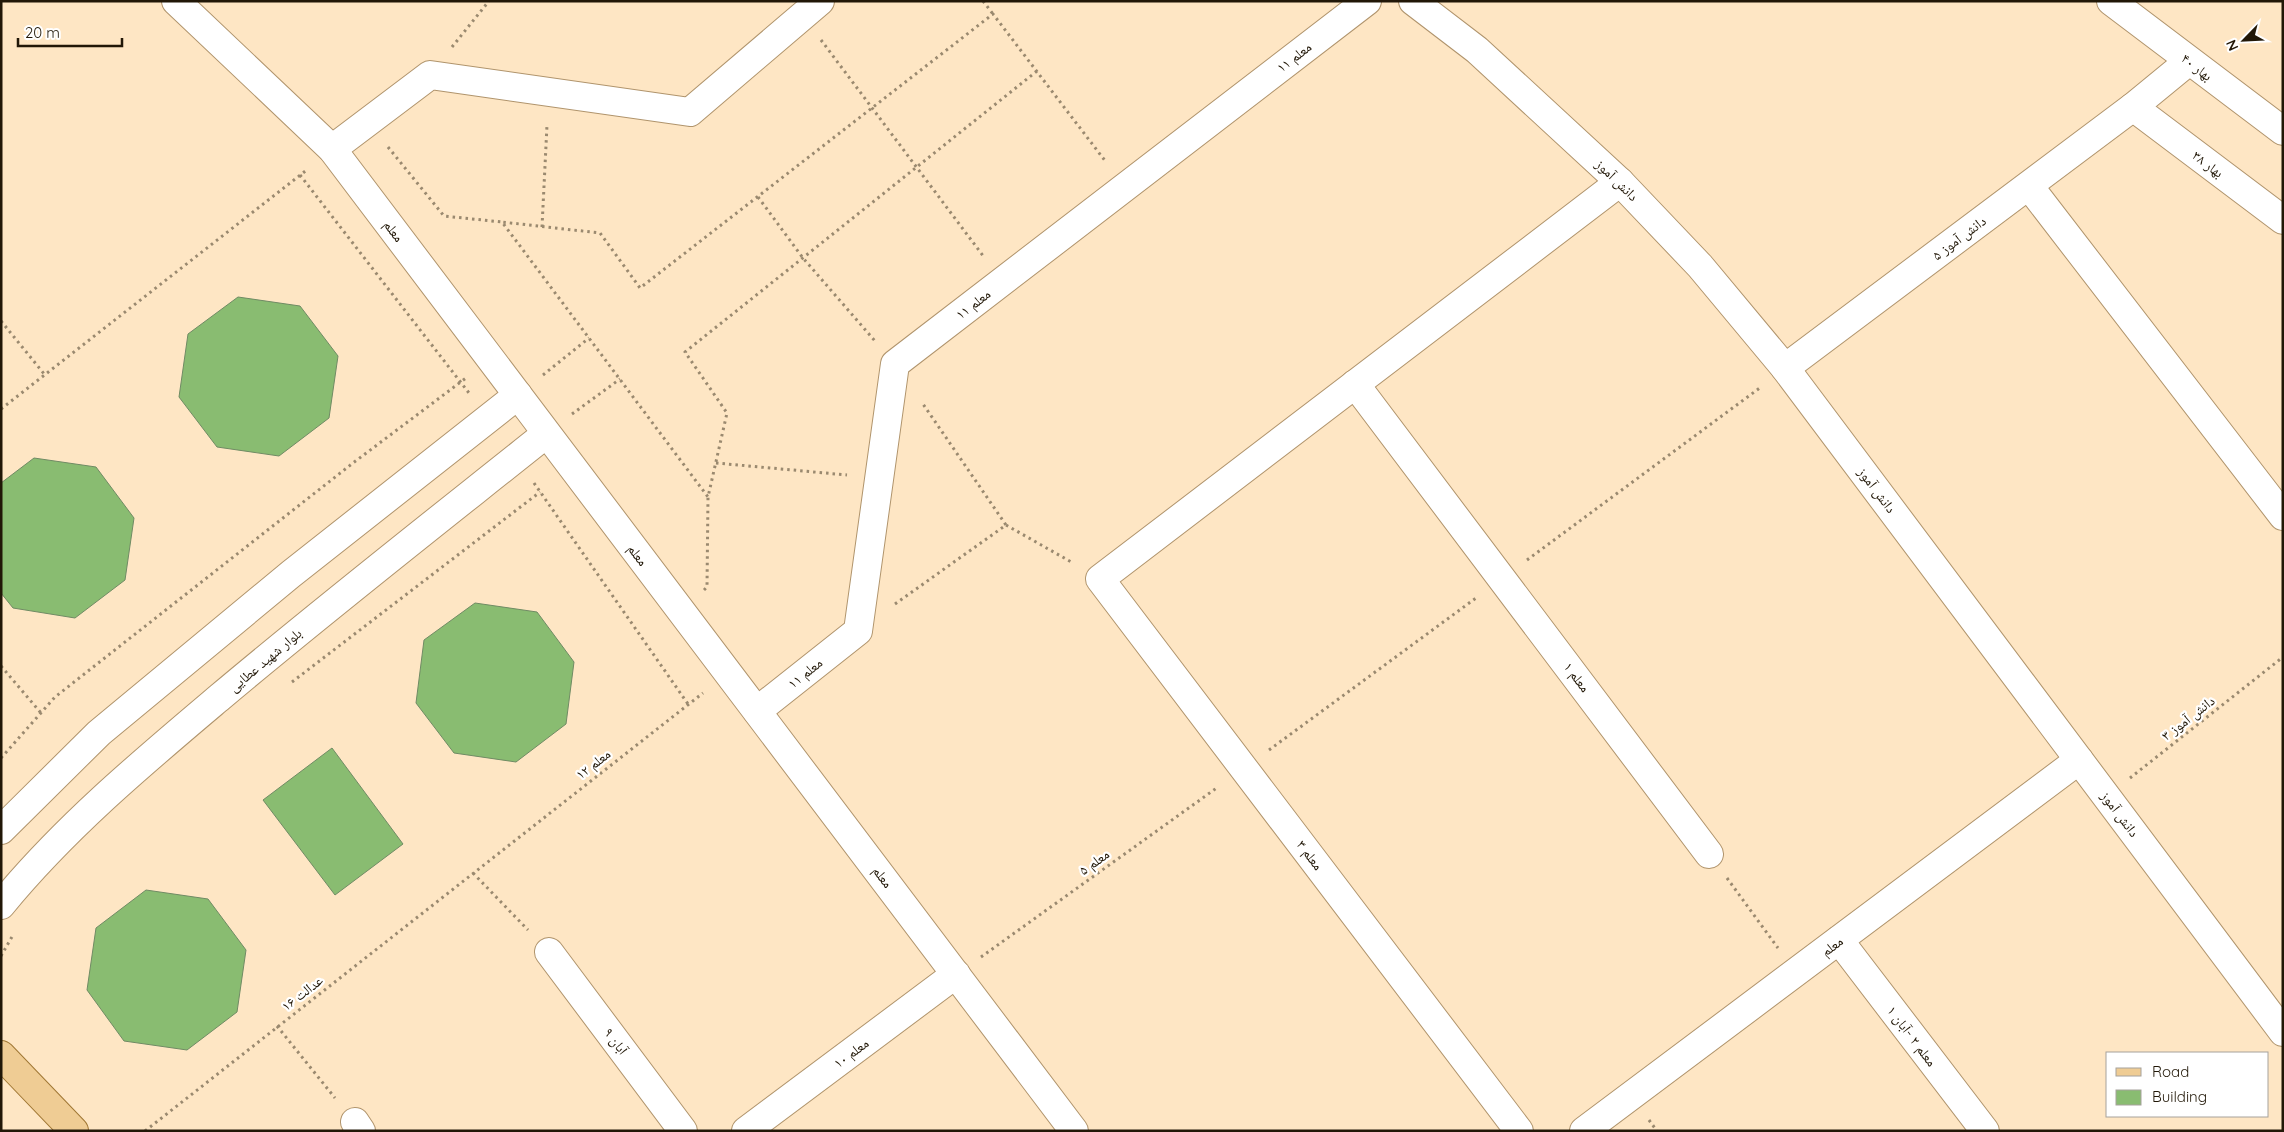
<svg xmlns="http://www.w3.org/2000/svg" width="2284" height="1132" font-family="Quicksand,'Noto Naskh Arabic',sans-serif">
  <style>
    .building { fill: #89bc71; stroke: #708b64 }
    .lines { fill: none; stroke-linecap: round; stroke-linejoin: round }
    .minor-casing { stroke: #b0946c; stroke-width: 30 }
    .major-casing { stroke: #a07734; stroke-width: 30 }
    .path { stroke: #9a896f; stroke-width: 3; stroke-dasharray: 2.5 4; stroke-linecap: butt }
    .minor { stroke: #fff; stroke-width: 28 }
    .major { stroke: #efcc94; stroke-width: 28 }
    .labels { text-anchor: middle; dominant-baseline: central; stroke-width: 4.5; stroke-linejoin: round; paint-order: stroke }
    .street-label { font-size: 14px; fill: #211707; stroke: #fff }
  </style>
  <rect width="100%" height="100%" fill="#fee6c4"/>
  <g class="building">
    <polygon points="238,297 300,306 338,356 329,418 279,456 217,447 179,397 188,334"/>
    <polygon points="34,458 96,467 134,518 125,580 75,618 13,608 1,593 1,483"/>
    <polygon points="475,603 537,612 574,662 566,724 516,762 454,753 416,703 424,640"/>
    <polygon points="332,748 403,844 335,895 263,800"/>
    <polygon points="146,890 208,899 246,950 237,1012 187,1050 124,1041 87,990 96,928"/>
  </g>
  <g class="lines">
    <defs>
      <g id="minor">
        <polyline points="176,1 332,149 1074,1131"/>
        <polyline points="1413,1 1477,50 1620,182 1700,266 1785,368 2283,1032"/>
        <polyline points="2111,1 2283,131"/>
        <polyline points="2133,107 2283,220"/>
        <polyline points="332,149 430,75 690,112 820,1"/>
        <polyline points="2029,186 2283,516"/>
        <polyline points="1785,368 2133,107 2189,61"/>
        <polyline points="1355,384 1709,854"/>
        <polyline points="757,711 858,631 895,364 1367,1"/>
        <polyline points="1,830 99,733 291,574 518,395"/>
        <path d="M1,905C65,827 143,762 220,697C327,607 437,521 546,434"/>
        <polyline points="1839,940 1985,1131"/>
        <polyline points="549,952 683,1131"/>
        <polyline points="355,1122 361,1131"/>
        <polyline points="746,1131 956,974"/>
        <polyline points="1519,1131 1100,579 1620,182"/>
        <polyline points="1584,1131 2079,760"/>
      </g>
      <polyline id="major" points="1,1055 74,1131"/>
    </defs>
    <use href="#minor" class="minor-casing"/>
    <use href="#major" class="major-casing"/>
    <g class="path">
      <polyline points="983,1 993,14"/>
      <polyline points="821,40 984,257"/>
      <polyline points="452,47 489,1"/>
      <polyline points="1037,71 685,352 727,413 708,497 502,222 600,233 640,288 993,14 1106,162"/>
      <polyline points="388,147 444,216 502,222"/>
      <polyline points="300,175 469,393"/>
      <polyline points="758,197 803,258 875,341"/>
      <polyline points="542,227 547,125"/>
      <polyline points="1,321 45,375"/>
      <polyline points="543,375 589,338"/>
      <polyline points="1,409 308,169"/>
      <polyline points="572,414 620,379"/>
      <polyline points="716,463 847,475"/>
      <polyline points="534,483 688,704"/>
      <polyline points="1006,525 1073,563"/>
      <polyline points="1527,560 1761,387"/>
      <polyline points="704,590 707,587 708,497"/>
      <polyline points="895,604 1006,525 923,404"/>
      <polyline points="1,666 41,713"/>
      <polyline points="292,682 540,492"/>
      <polyline points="1269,750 1476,598"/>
      <polyline points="1,758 55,697 353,463 466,378"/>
      <polyline points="2130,778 2283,657"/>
      <polyline points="473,873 528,930"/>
      <polyline points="1727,878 1778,948"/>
      <polyline points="1,956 13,935"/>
      <polyline points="981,957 1218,787"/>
      <polyline points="277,1026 335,1098"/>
      <polyline points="1649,1120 1657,1131"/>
      <polyline points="145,1131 703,693"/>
    </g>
    <use href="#minor" class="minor"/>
    <use href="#major" class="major"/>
  </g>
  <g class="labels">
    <g class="street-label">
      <text transform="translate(1294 57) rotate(-38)">معلم ۱۱</text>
      <text transform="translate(2197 67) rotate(38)">بهار ۴۰</text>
      <text transform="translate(2208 164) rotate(37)">بهار ۳۸</text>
      <text transform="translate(1617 180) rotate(44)">دانش آموز</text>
      <text transform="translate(394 231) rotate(53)">معلم</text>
      <text transform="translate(1959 238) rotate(-37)">دانش آموز ۵</text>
      <text transform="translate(973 304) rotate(-38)">معلم ۱۱</text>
      <text transform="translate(1877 490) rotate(53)">دانش آموز</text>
      <text transform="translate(638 555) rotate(53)">معلم</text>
      <text transform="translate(265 660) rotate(-40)">بلوار شهید عطایی</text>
      <text transform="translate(805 673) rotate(-39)">معلم ۱۱</text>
      <text transform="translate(1577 677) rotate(53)">معلم ۱</text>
      <text transform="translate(2188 718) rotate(-38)">دانش آموز ۳</text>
      <text transform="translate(593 764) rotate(-38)">معلم ۱۲</text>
      <text transform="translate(2120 814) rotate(53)">دانش آموز</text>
      <text transform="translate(1310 855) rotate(53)">معلم ۳</text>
      <text transform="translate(1094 862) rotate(-36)">معلم ۵</text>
      <text transform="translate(883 877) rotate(53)">معلم</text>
      <text transform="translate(1832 946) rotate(-37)">معلم</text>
      <text transform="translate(302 993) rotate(-38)">عدالت ۱۶</text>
      <text transform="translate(1912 1036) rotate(53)">معلم ۲ -آبان ۱</text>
      <text transform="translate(616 1041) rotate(53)">آبان ۹</text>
      <text transform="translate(851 1053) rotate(-37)">معلم ۱۰</text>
    </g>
  </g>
  <rect width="2284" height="1132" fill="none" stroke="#211707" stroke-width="5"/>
  <rect x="2106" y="1052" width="162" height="65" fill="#ffffff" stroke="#a6a29c"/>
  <rect x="2116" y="1068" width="25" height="8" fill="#efcc94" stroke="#a6a29c"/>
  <text x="2152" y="1077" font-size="15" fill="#211707">Road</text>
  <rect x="2116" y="1090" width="25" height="15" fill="#89bc71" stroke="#a6a29c"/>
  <text x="2152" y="1102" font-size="15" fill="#211707">Building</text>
  <g transform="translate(2244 40) rotate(246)" stroke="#ffffff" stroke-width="4" paint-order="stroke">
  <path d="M0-4L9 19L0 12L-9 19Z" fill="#211707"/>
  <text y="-8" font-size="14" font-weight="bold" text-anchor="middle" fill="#211707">N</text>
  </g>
  <path d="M18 38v8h104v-8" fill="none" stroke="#211707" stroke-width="2.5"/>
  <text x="25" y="38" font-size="15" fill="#211707" stroke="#ffffff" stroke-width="4" paint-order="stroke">20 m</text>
</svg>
